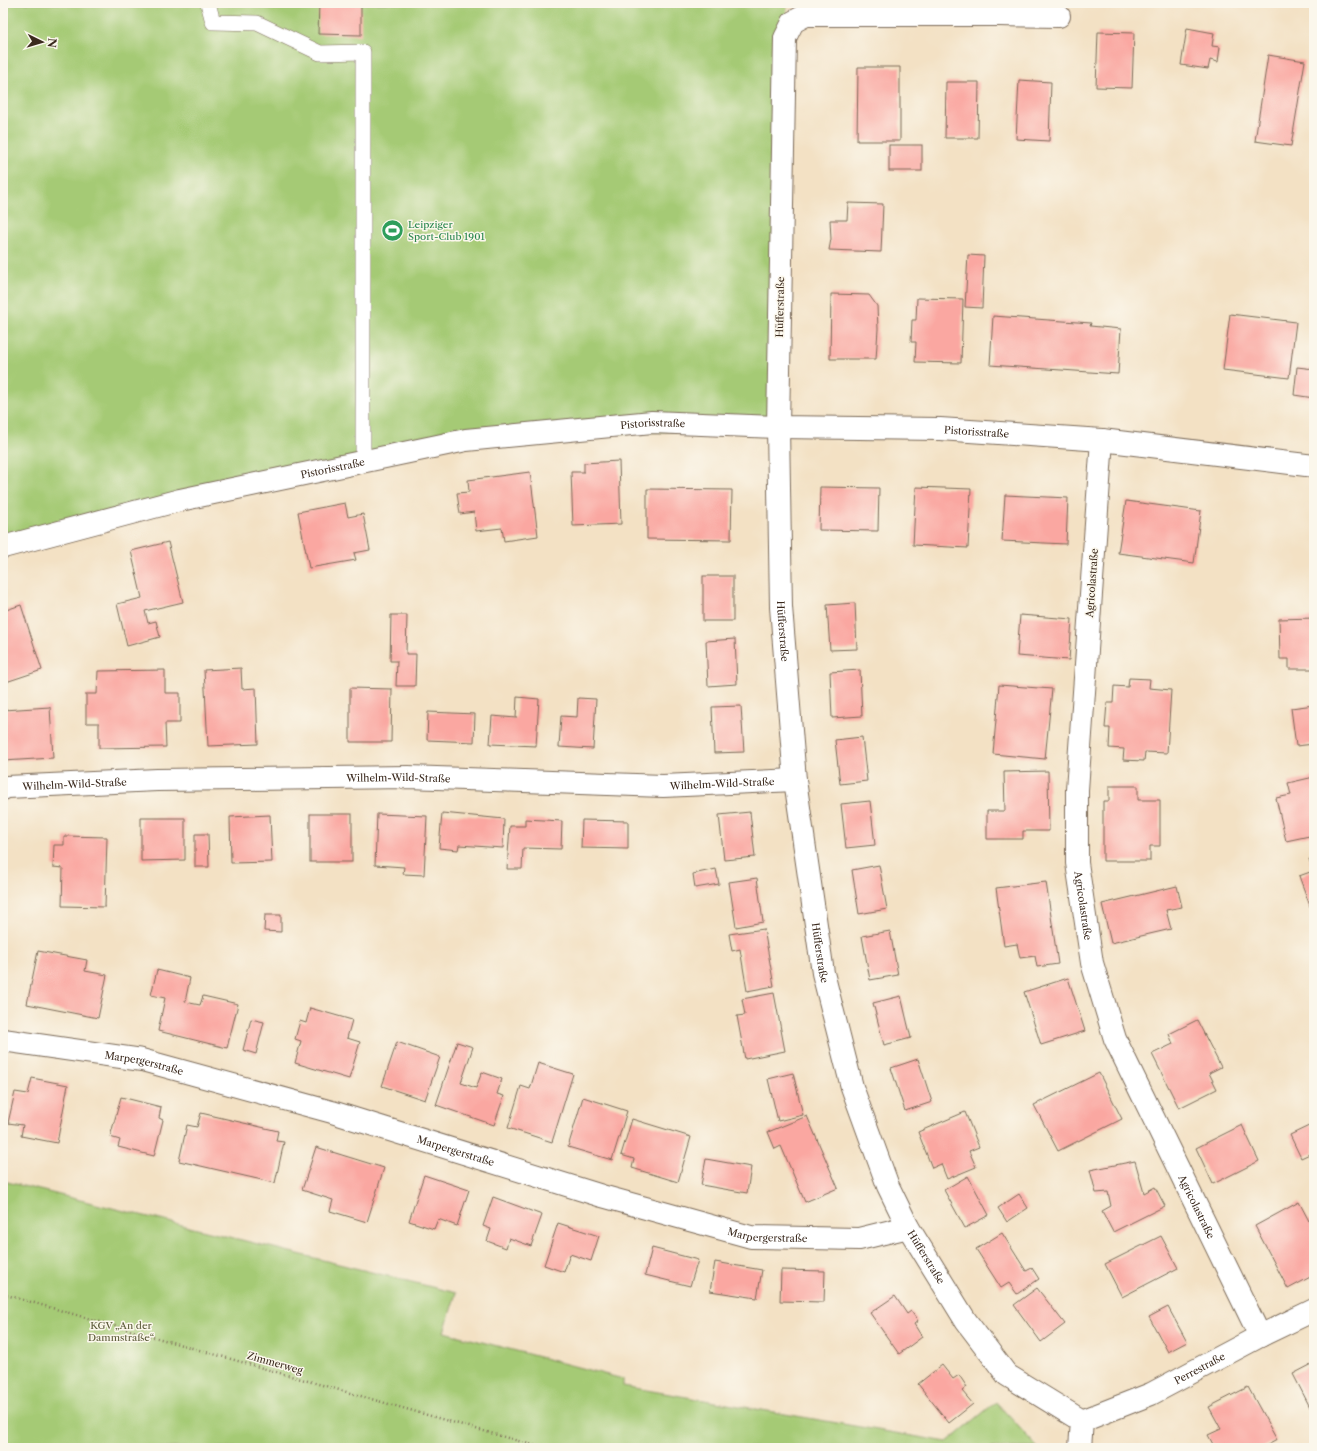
<svg xmlns="http://www.w3.org/2000/svg" width="1317" height="1451" font-family="'Libre Caslon Text',serif">
  <style>
    .green { fill: #a5ca75; stroke: #707a4a }
    .building { fill: #faa7a1 }
    .lines { fill: none; stroke-linecap: round; stroke-linejoin: round }
    .service-casing { stroke: #7b6a58; stroke-width: 16 }
    .minor-casing { stroke: #7b6a58; stroke-width: 24 }
    .path { stroke: #7b6a58; stroke-width: 2.5; stroke-dasharray: 1 3; stroke-linecap: butt }
    .service { stroke: #fff; stroke-width: 15 }
    .minor { stroke: #fff; stroke-width: 22 }
    .labels { text-anchor: middle; dominant-baseline: central; stroke-width: 3; stroke-linejoin: round; paint-order: stroke }
    .leisure-label { font-size: 10px; fill: #27864d; stroke: #fbf7ec; text-anchor: start }
    .street-label { font-size: 10px; fill: #3b2a1e; stroke: #fbf7ec }
    .park-label { font-size: 10px; fill: #5b5a38; stroke: #fbf7ec }
  </style>
  <rect width="100%" height="100%" fill="#fbf7ec"/>
  <filter id="ink" filterUnits="userSpaceOnUse"><feTurbulence type="fractalNoise" baseFrequency=".025" numOctaves="2"/><feDisplacementMap in="SourceGraphic" scale="8" xChannelSelector="R" yChannelSelector="G"/><feConvolveMatrix kernelMatrix="1 2 1 2 8 2 1 2 1" color-interpolation-filters="sRGB"/></filter>
  <filter id="wash" filterUnits="userSpaceOnUse"><feTurbulence type="fractalNoise" baseFrequency=".012" numOctaves="4" result="noise"/><feDisplacementMap in="SourceGraphic" scale="16" xChannelSelector="R" yChannelSelector="G"/><feGaussianBlur stdDeviation="0.9" result="paint"/><feColorMatrix in="noise" values="0 0 0 0 0 0 0 0 0 0 0 0 0 0 0 0 0 1.4 0 .05"/><feComposite in="paint" operator="in"/></filter>
  <g filter="url(#wash)">
    <rect width="100%" height="100%" fill="#f3e1c4"/>
    <g class="green">
      <polygon points="3,3 787,3 785,38 778,427 466,440 3,547"/>
      <polygon points="3,1181 456,1293 444,1332 623,1379 623,1386 947,1442 996,1402 1038,1448 3,1448"/>
    </g>
    <g id="blocks">
      <g class="building">
        <polygon points="319,3 361,3 361,35 318,34"/>
        <polygon points="1187,28 1214,33 1212,46 1220,47 1218,62 1210,60 1208,69 1181,65"/>
        <polygon points="1098,32 1134,33 1132,88 1096,87"/>
        <polygon points="1268,55 1305,61 1291,146 1255,141"/>
        <polygon points="858,67 900,67 900,141 857,141"/>
        <polygon points="1019,80 1051,82 1049,141 1016,139"/>
        <polygon points="946,82 979,82 978,138 945,138"/>
        <rect x="889" y="145" width="33" height="26"/>
        <polygon points="848,203 883,204 881,252 829,250 831,239 830,220 847,220"/>
        <polygon points="968,255 984,256 982,308 965,307"/>
        <polygon points="831,294 869,295 877,306 878,329 876,359 830,359"/>
        <polygon points="917,298 963,299 961,363 915,362 916,342 911,342 912,320 916,320"/>
        <polygon points="1230,314 1296,322 1289,378 1223,370"/>
        <polygon points="993,316 1091,323 1090,326 1121,329 1118,374 990,365"/>
        <polygon points="1297,367 1314,369 1314,398 1294,395"/>
        <polygon points="619,461 621,524 573,526 571,472 584,472 584,463"/>
        <polygon points="530,472 538,536 504,541 502,528 476,531 474,512 460,514 457,493 469,492 468,480"/>
        <polygon points="820,487 879,488 878,531 819,530"/>
        <polygon points="916,487 971,489 968,548 913,545"/>
        <polygon points="647,489 732,490 731,540 647,539"/>
        <polygon points="1005,495 1068,498 1066,544 1002,541"/>
        <polygon points="1126,501 1201,511 1194,563 1118,553"/>
        <polygon points="345,503 348,517 363,514 370,550 354,553 356,560 309,568 298,512"/>
        <polygon points="168,542 183,602 145,611 148,623 156,621 160,637 127,646 117,604 142,598 131,551"/>
        <rect x="703" y="576" width="30" height="45"/>
        <polygon points="855,603 857,649 830,650 827,605"/>
        <polygon points="21,605 42,670 3,683 3,611"/>
        <polygon points="391,615 407,615 406,654 416,654 415,686 396,686 397,661 390,661"/>
        <polygon points="1020,615 1072,619 1069,660 1017,656"/>
        <polygon points="1314,618 1313,669 1289,669 1289,659 1280,659 1279,619"/>
        <polygon points="735,639 737,684 708,686 706,641"/>
        <polygon points="241,668 242,689 256,688 258,744 208,746 204,670"/>
        <polygon points="165,670 165,693 180,693 180,723 165,723 166,747 99,748 99,723 86,723 86,694 97,694 98,671"/>
        <polygon points="860,670 862,716 832,718 830,672"/>
        <polygon points="1129,678 1150,679 1149,688 1171,690 1167,753 1145,752 1144,761 1123,760 1124,749 1109,748 1110,728 1105,728 1107,703 1113,703 1114,686 1128,687"/>
        <polygon points="999,685 1052,689 1045,759 993,754"/>
        <polygon points="350,688 392,689 391,742 350,742"/>
        <polygon points="517,697 539,699 536,746 490,744 492,716 516,718"/>
        <polygon points="578,698 596,699 593,749 559,747 561,716 577,717"/>
        <polygon points="1314,705 1314,744 1296,746 1291,708"/>
        <polygon points="741,706 744,752 714,753 712,707"/>
        <polygon points="50,707 53,758 3,761 3,710"/>
        <polygon points="428,712 475,714 474,742 427,740"/>
        <polygon points="862,737 867,781 840,784 835,740"/>
        <polygon points="1048,771 1049,831 1023,831 1023,839 987,839 987,811 1005,811 1004,772"/>
        <polygon points="1314,777 1314,835 1286,841 1276,798 1291,795 1288,783"/>
        <polygon points="1109,786 1138,786 1138,800 1160,800 1160,846 1150,846 1150,861 1103,861 1103,801 1109,801"/>
        <polygon points="870,801 875,845 846,848 841,804"/>
        <polygon points="750,812 755,857 724,860 719,815"/>
        <polygon points="442,813 504,819 503,848 459,845 458,850 439,848"/>
        <rect x="310" y="814" width="42" height="48"/>
        <polygon points="377,814 427,816 424,875 403,874 404,867 375,865"/>
        <polygon points="270,815 272,862 231,863 230,817"/>
        <polygon points="141,818 185,818 185,860 141,861"/>
        <polygon points="525,819 562,821 561,849 523,848 522,869 507,869 510,826 525,826"/>
        <polygon points="582,820 628,821 628,849 581,848"/>
        <polygon points="195,834 208,834 209,867 195,867"/>
        <polygon points="64,836 107,837 105,907 62,906 63,868 53,867 54,845 64,845"/>
        <polygon points="1314,857 1314,917 1299,876 1313,871 1309,859"/>
        <polygon points="879,865 887,909 859,914 852,870"/>
        <polygon points="716,869 719,884 695,888 693,874"/>
        <polygon points="757,878 763,922 736,927 729,882"/>
        <polygon points="1046,882 1058,964 1037,967 1035,956 1020,958 1017,944 1004,946 996,888"/>
        <polygon points="1177,886 1182,907 1166,910 1171,929 1111,943 1102,904"/>
        <polygon points="265,915 281,915 281,932 264,931"/>
        <polygon points="764,929 774,986 747,991 740,949 732,951 729,934"/>
        <polygon points="890,931 898,975 870,980 862,936"/>
        <polygon points="38,951 87,960 85,971 107,975 98,1018 27,1004"/>
        <polygon points="157,970 190,978 185,1002 200,1005 203,996 238,1004 227,1048 158,1031 165,998 151,995"/>
        <polygon points="1068,978 1085,1031 1041,1045 1024,992"/>
        <polygon points="774,993 785,1051 745,1059 737,1016 745,1015 742,999"/>
        <polygon points="901,996 911,1038 884,1045 873,1003"/>
        <polygon points="310,1008 352,1020 347,1038 360,1042 349,1079 295,1063 301,1041 295,1039 300,1021 306,1023"/>
        <polygon points="251,1019 264,1022 256,1054 243,1050"/>
        <polygon points="1197,1020 1221,1067 1209,1073 1217,1089 1179,1108 1152,1054 1173,1044 1169,1034"/>
        <polygon points="397,1042 440,1057 425,1100 382,1086"/>
        <polygon points="457,1042 473,1047 461,1083 476,1088 482,1072 502,1079 497,1094 504,1096 494,1125 436,1105"/>
        <polygon points="918,1059 932,1102 905,1111 891,1068"/>
        <polygon points="538,1063 573,1074 552,1142 508,1128 521,1086 530,1089"/>
        <polygon points="793,1073 803,1115 778,1121 768,1079"/>
        <polygon points="1099,1073 1122,1119 1058,1151 1034,1105"/>
        <polygon points="32,1078 68,1085 57,1143 21,1136 23,1125 8,1123 15,1092 28,1094"/>
        <polygon points="121,1097 161,1107 159,1118 163,1120 154,1156 118,1147 120,1140 110,1137"/>
        <polygon points="583,1097 627,1111 612,1160 568,1147"/>
        <polygon points="965,1112 979,1147 969,1151 976,1167 947,1179 941,1164 932,1168 918,1132"/>
        <polygon points="201,1113 278,1131 276,1141 284,1142 275,1183 179,1161 187,1125 197,1127"/>
        <polygon points="807,1116 838,1188 805,1202 781,1146 775,1149 768,1132"/>
        <polygon points="632,1119 691,1137 678,1182 632,1168 634,1159 621,1155"/>
        <polygon points="1242,1125 1259,1161 1213,1184 1196,1148"/>
        <polygon points="1311,1125 1314,1130 1314,1152 1301,1158 1290,1135"/>
        <polygon points="316,1147 384,1168 367,1222 330,1211 333,1200 302,1190"/>
        <polygon points="706,1159 751,1167 747,1193 701,1185"/>
        <polygon points="1135,1161 1144,1193 1155,1187 1165,1206 1113,1232 1102,1211 1111,1206 1108,1192 1096,1193 1090,1170"/>
        <polygon points="424,1175 469,1190 457,1226 438,1219 434,1229 409,1221"/>
        <polygon points="968,1176 989,1215 965,1228 944,1190"/>
        <polygon points="1019,1194 1028,1208 1007,1222 998,1208"/>
        <polygon points="493,1197 542,1215 531,1246 509,1238 506,1248 487,1241 491,1229 483,1226"/>
        <polygon points="1299,1202 1309,1221 1314,1218 1314,1275 1288,1289 1255,1226"/>
        <polygon points="558,1223 599,1236 591,1261 570,1254 564,1272 544,1265"/>
        <polygon points="1002,1233 1026,1271 1032,1268 1039,1279 1017,1294 1009,1283 1001,1288 976,1249"/>
        <polygon points="1161,1236 1178,1268 1122,1297 1105,1264"/>
        <polygon points="652,1248 698,1260 690,1286 645,1275"/>
        <polygon points="715,1262 762,1270 757,1298 710,1291"/>
        <polygon points="781,1270 825,1271 824,1302 780,1301"/>
        <polygon points="1037,1288 1065,1324 1041,1342 1014,1305"/>
        <polygon points="895,1296 907,1314 911,1311 918,1321 914,1324 922,1337 899,1354 870,1313"/>
        <polygon points="1168,1307 1187,1342 1168,1352 1149,1317"/>
        <polygon points="1314,1363 1314,1415 1293,1374"/>
        <polygon points="942,1365 953,1379 959,1375 967,1387 962,1391 973,1404 949,1423 918,1384"/>
        <polygon points="1248,1387 1277,1440 1262,1448 1215,1448 1208,1435 1221,1429 1209,1407"/>
      </g>
    </g>
  </g>
  <g filter="url(#ink)">
    <use href="#blocks" fill-opacity="0" stroke="#7b6a58" stroke-width="1"/>
    <g class="lines">
      <defs>
        <polyline id="service" points="208,3 213,22 257,23 320,53 363,52 363,461"/>
        <g id="minor">
          <path id="s1" d="M1059,16L998,15H806L793,22L785,38L778,427L781,607L795,780L823,973L852,1087L888,1186L908,1227L966,1321L1007,1375L1082,1421"/>
          <path id="s2" d="M1102,440L1077,790V863L1092,963L1115,1039L1260,1336"/>
          <path id="s3" d="M3,547L180,500L466,440L652,422L778,427L940,429L1102,440L1314,466"/>
          <path id="s4" d="M3,789L7,787L157,780L408,777L663,786L795,780"/>
          <path id="s5" d="M3,1040L142,1060L332,1112L602,1196L751,1237L859,1239L908,1227"/>
          <path id="s6" d="M1082,1421L1151,1394L1260,1336L1314,1310"/>
          <polyline points="1080,1448 1082,1421"/>
        </g>
      </defs>
      <use href="#service" class="service-casing"/>
      <use href="#minor" class="minor-casing"/>
      <polyline class="path" points="3,1294 543,1448"/>
      <use href="#service" class="service"/>
      <use href="#minor" class="minor"/>
    </g>
  </g>
  <defs>
    <symbol id="stadium-disc" viewBox="-11 -11 22 22"><circle r="9.5" fill="#2e9e5b" stroke="#fbf7ec"/><path d="M0-5a6.5 5 0 1 0 0 10a6.5 5 0 1 0 0-10ZM-3.5-1.8h7v3.6h-7Z" fill="#fff"/></symbol>
  </defs>
  <g fill-rule="evenodd">
    <use href="#stadium-disc" x="380" y="218" width="25" height="25"/>
  </g>
  <g class="labels">
    <g class="leisure-label">
      <text x="408" y="224">Leipziger<tspan x="408" dy="12">Sport-Club 1901</tspan></text>
    </g>
    <g class="street-label">
      <text transform="translate(780 307) rotate(-89)">Hüfferstraße</text>
      <text stroke="none"><textPath href="#s3" startOffset="663">Pistorisstraße</textPath></text>
      <text stroke="none"><textPath href="#s3" startOffset="987">Pistorisstraße</textPath></text>
      <text stroke="none"><textPath href="#s3" startOffset="339">Pistorisstraße</textPath></text>
      <text transform="translate(1092 583) rotate(-86)">Agricolastraße</text>
      <text stroke="none"><textPath href="#s1" startOffset="879">Hüfferstraße</textPath></text>
      <text stroke="none"><textPath href="#s4" startOffset="396">Wilhelm-Wild-Straße</textPath></text>
      <text stroke="none"><textPath href="#s4" startOffset="72">Wilhelm-Wild-Straße</textPath></text>
      <text stroke="none"><textPath href="#s4" startOffset="720">Wilhelm-Wild-Straße</textPath></text>
      <text stroke="none"><textPath href="#s2" startOffset="467">Agricolastraße</textPath></text>
      <text stroke="none"><textPath href="#s1" startOffset="1203">Hüfferstraße</textPath></text>
      <text stroke="none"><textPath href="#s5" startOffset="143">Marpergerstraße</textPath></text>
      <text stroke="none"><textPath href="#s5" startOffset="467">Marpergerstraße</textPath></text>
      <text stroke="none"><textPath href="#s2" startOffset="791">Agricolastraße</textPath></text>
      <text stroke="none"><textPath href="#s5" startOffset="791">Marpergerstraße</textPath></text>
      <text stroke="none"><textPath href="#s1" startOffset="1527">Hüfferstraße</textPath></text>
      <text transform="translate(275 1363) rotate(16)">Zimmerweg</text>
      <text stroke="none"><textPath href="#s6" startOffset="129">Perrestraße</textPath></text>
    </g>
    <g class="park-label">
      <text x="121" y="1325">KGV „An der<tspan x="121" dy="12">Dammstraße“</tspan></text>
    </g>
  </g>
  <rect width="1317" height="1451" fill="none" stroke="#fbf7ec" stroke-width="16"/>
  <g transform="translate(42 42) rotate(95)" stroke="#fbf7ec" stroke-width="3" paint-order="stroke">
  <path d="M0-3L7 15L0 10L-7 15Z" fill="#3b2a1e"/>
  <text y="-6" font-size="11" font-weight="bold" text-anchor="middle" fill="#3b2a1e">N</text>
  </g>
</svg>
